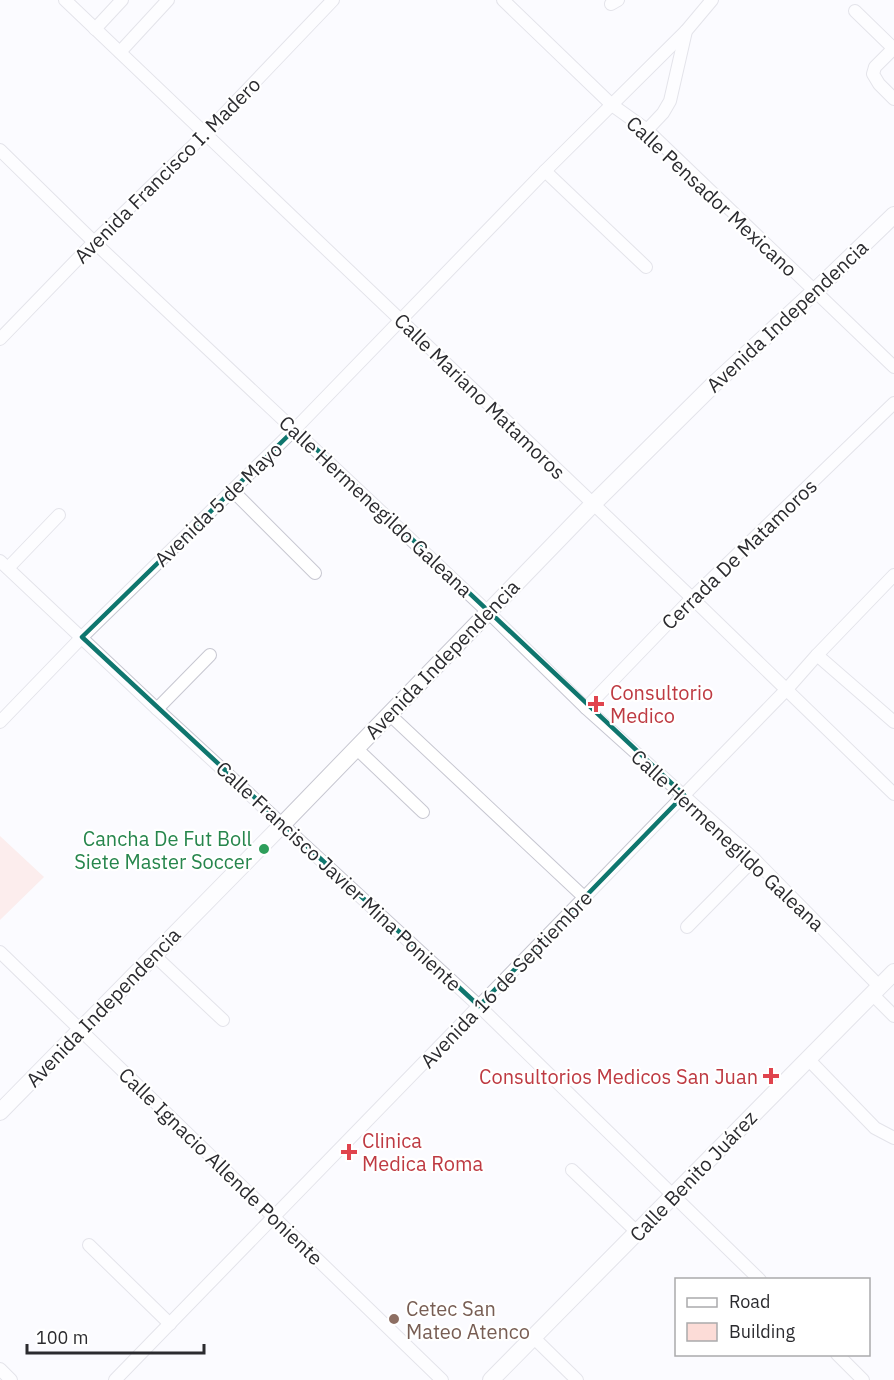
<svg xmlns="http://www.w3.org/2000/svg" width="894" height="1380" font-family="'IBM Plex Sans',sans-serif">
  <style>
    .building { fill: #fcdcd7 }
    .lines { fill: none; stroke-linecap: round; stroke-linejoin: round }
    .minor-casing { stroke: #c7c7d1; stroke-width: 14 }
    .secondary-casing { stroke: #c7c7d1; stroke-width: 18 }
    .minor { stroke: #fff; stroke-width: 12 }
    .secondary { stroke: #fff; stroke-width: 16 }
    .marked { fill: none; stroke: #0f766e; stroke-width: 4.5; stroke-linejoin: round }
    .health-dot { fill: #e0444e; stroke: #fff; stroke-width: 2 }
    .leisure-dot { fill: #2e9e5b; stroke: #fff; stroke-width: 2 }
    .education-dot { fill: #8d6e63; stroke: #fff; stroke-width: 2 }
    .labels { text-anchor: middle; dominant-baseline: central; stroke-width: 4.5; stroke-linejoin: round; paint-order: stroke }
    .street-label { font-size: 20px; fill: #2b2b2f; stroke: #fff }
    .health-label { font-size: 20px; fill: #be3a42; stroke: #fff; text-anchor: start }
    .leisure-label { font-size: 20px; fill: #27864d; stroke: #fff; text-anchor: end }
    .education-label { font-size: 20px; fill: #785e54; stroke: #fff; text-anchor: start }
  </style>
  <rect width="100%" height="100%" fill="#fbfbff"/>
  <polygon class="building" points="0,836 44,877 0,920"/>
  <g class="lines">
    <defs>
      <g id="minor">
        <polyline points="65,0 692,598 894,794"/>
        <polyline points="503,0 612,105 647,130 894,367"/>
        <polyline points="611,4 618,0"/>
        <polyline points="855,11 891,46 891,51 875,67 873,74 879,84 894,99"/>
        <polyline points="95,29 122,0"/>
        <polyline points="120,52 168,0"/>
        <polyline points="647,130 663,113 670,101 686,31 712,0"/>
        <polyline points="0,150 94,242 488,612 586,708 754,859 880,987"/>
        <polyline points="545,171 646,267"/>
        <polyline points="0,339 94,242 205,134 333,0"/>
        <polyline points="232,490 315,573"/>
        <polyline points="0,561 157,709 479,1006 760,1280"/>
        <polyline points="8,568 59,515"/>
        <polyline points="817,655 894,722"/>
        <polyline points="586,708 692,598 894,403"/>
        <polyline points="157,709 210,655"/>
        <polyline points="389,714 585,898"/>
        <polyline points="0,722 82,637 295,429 545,171 686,31"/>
        <polyline points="356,748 423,812"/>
        <polyline points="687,927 754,859"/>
        <polyline points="0,952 442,1380"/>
        <polyline points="154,955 223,1020"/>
        <polyline points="872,994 894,1016"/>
        <polyline points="808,1059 875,1128 894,1138"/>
        <polyline points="572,1170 638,1233"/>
        <polyline points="89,1245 170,1324"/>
        <polyline points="533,1337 577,1380"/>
        <polyline points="837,1354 863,1380"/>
        <polyline points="0,1369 11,1380"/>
        <polyline points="115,1380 787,689 817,655 894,575"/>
      </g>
      <g id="secondary">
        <polyline points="0,1112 283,824 593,504 713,385 815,291 894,215"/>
        <polyline points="491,1380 894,972"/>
      </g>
    </defs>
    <use href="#minor" class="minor-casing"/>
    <use href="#secondary" class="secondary-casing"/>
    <use href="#minor" class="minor"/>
    <use href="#secondary" class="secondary"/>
  </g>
  <path d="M0 0H894V1380H0ZM295,429L684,795L479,1006L82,637Z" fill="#fbfbff" fill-opacity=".55" fill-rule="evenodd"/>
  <path class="marked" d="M295,429L684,795L479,1006L82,637Z"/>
  <g class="health-dot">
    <path d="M593 695h6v6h6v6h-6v6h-6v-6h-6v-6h6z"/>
    <path d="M768 1067h6v6h6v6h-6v6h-6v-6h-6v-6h6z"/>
    <path d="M346 1143h6v6h6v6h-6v6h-6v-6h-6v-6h6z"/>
  </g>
  <circle class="leisure-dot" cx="264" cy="849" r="6"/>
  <circle class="education-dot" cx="394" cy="1319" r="6"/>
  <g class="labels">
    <g class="street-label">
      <text transform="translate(167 170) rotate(-45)">Avenida Francisco I. Madero</text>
      <text transform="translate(712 196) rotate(43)">Calle Pensador Mexicano</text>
      <text transform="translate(787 316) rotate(-43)">Avenida Independencia</text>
      <text transform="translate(480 396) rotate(44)">Calle Mariano Matamoros</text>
      <text transform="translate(218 504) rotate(-44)">Avenida 5 de Mayo</text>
      <text transform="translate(376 506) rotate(43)">Calle Hermenegildo Galeana</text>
      <text transform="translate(739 554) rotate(-44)">Cerrada De Matamoros</text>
      <text transform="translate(442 659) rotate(-46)">Avenida Independencia</text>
      <text transform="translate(728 840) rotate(43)">Calle Hermenegildo Galeana</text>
      <text transform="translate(339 876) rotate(43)">Calle Francisco Javier Mina Poniente</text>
      <text transform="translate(506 979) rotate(-46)">Avenida 16 de Septiembre</text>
      <text transform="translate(103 1007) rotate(-46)">Avenida Independencia</text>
      <text transform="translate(221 1166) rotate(44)">Calle Ignacio Allende Poniente</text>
      <text transform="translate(693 1176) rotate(-46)">Calle Benito Juárez</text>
    </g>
    <g class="health-label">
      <text x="610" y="692">Consultorio<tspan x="610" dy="23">Medico</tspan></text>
      <text x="758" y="1076" text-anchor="end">Consultorios Medicos San Juan</text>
      <text x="362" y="1140">Clinica<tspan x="362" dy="23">Medica Roma</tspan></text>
    </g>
    <g class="leisure-label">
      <text x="252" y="838">Cancha De Fut Boll<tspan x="252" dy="23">Siete Master Soccer</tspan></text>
    </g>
    <g class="education-label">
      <text x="406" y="1308">Cetec San<tspan x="406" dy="23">Mateo Atenco</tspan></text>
    </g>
  </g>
  <rect x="675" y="1278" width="195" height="78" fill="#ffffff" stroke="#aaaaac" stroke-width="1.5"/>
  <rect x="687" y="1298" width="30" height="9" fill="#ffffff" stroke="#aaaaac" stroke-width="1.5"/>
  <text x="729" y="1308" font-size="18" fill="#2b2b2f">Road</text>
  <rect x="687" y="1323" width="30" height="18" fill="#fcdcd7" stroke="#aaaaac" stroke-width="1.5"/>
  <text x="729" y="1338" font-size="18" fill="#2b2b2f">Building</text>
  <path d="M27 1344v9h177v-9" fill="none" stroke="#2b2b2f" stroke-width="3"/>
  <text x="36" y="1344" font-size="18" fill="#2b2b2f" stroke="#ffffff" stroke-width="4.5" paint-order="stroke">100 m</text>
</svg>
